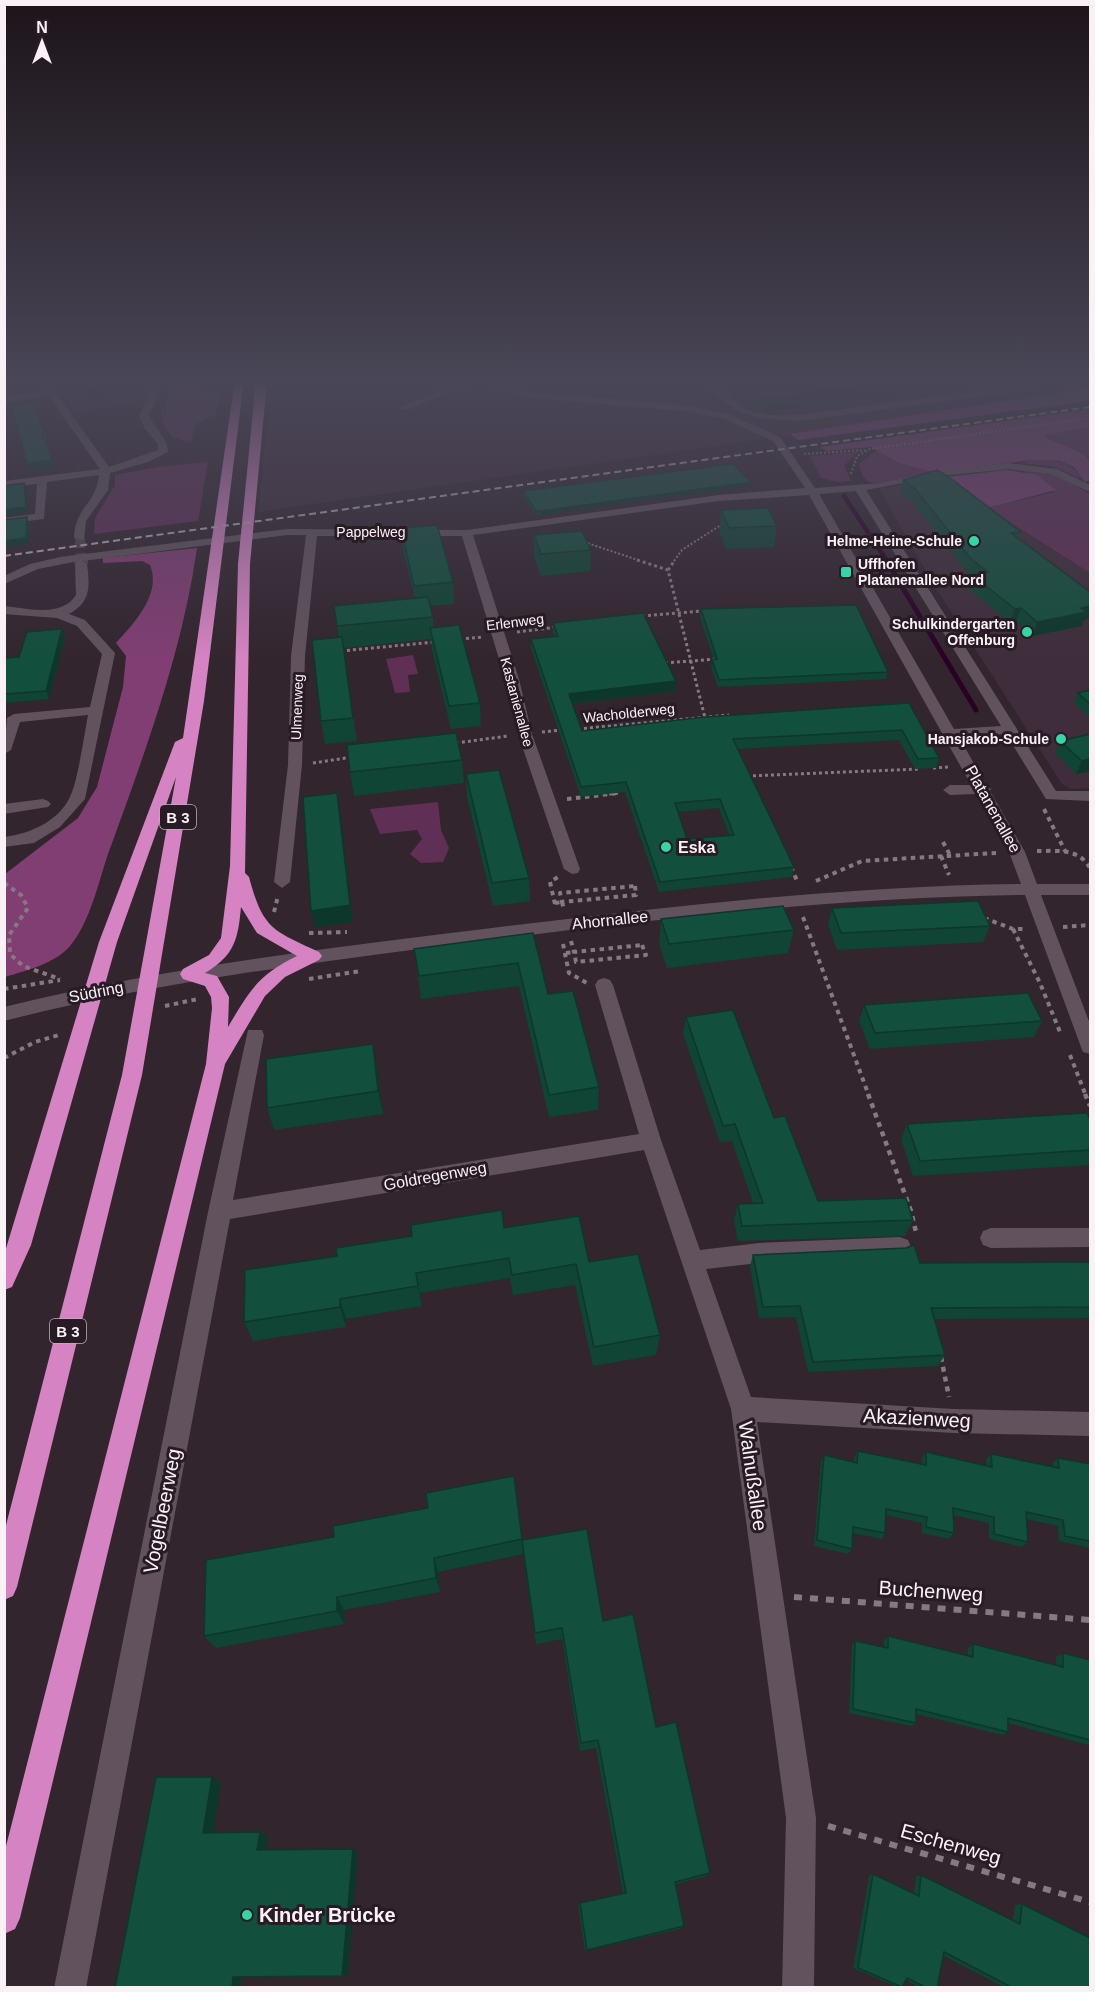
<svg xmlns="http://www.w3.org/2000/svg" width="1095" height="1992" font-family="Arial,sans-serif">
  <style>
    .built { fill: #3f2d3b }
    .green { fill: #602f56 }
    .forest { fill: #803e73 }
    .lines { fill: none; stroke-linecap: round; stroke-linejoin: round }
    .stream-far1 { stroke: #2b0025; stroke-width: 4.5 }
    .stream { stroke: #2b0025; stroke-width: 5 }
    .minor-tunnel-far1 { stroke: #50444c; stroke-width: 10; stroke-dasharray: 10 5; stroke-linecap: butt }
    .minor-tunnel { stroke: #50444c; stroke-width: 14; stroke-dasharray: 14 7; stroke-linecap: butt }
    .path-far4 { stroke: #857a81; stroke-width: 2; stroke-dasharray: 2 2; stroke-linecap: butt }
    .path-far3 { stroke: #857a81; stroke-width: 3; stroke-dasharray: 3 3; stroke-linecap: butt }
    .path-far2 { stroke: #857a81; stroke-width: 4; stroke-dasharray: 4.5 4.5; stroke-linecap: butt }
    .path-far1 { stroke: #857a81; stroke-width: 4.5; stroke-dasharray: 5 5; stroke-linecap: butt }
    .path { stroke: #857a81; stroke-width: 6; stroke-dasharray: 8 8; stroke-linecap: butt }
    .minor { fill: #61525d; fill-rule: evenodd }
    .highway { fill: #d583c3; fill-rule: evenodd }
    .rail { stroke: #b9afb6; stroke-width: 2; stroke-dasharray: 7 4; stroke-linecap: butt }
    .wall { fill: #104434; fill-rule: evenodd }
    .shaded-wall { fill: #0d372b }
    .building { fill: #134f3d; stroke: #0d372b; stroke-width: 1.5; fill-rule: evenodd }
    .poi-dot { fill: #37d4a6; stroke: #281b25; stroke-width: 2 }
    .labels { text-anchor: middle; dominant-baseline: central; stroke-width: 6; stroke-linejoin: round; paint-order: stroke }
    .far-street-label { font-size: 14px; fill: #faf1f7; stroke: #281b25 }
    .far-poi-label { font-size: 14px; font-weight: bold; fill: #faf1f7; stroke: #281b25; text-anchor: end }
    .shield { fill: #281b25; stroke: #bbb1b8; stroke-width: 1.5 }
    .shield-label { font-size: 15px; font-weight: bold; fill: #faf1f7 }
    .street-label { font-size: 16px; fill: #faf1f7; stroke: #281b25 }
    .poi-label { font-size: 16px; font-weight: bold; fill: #faf1f7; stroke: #281b25; text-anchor: start }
    .near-street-label { font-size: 20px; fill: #faf1f7; stroke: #281b25 }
    .near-poi-label { font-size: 20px; font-weight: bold; fill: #faf1f7; stroke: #281b25; text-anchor: start }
  </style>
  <rect width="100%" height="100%" fill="#32252e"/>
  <g class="built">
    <polygon points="56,380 152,380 147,393 139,402 71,412"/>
    <polygon points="272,380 1086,380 1090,383 1090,388 728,444 258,512"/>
    <polygon points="937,478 1090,573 1090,788 1071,789 1062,784 934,585 879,489"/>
  </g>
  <g class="green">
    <polygon points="171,380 201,380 199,391 220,393 215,415 195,424 191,443 172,437 162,422"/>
    <polygon points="1090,427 1090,461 1082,453 1048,439 1046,434"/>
    <path d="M877,450L899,463L933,472C919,475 880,488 867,481C862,477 861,470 859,464Z"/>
    <polygon points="864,451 855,454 844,466 851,481 838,482 821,478 810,456"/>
    <path d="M1033,460C1051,461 1073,459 1081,479L1054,467L1021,463Z"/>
    <polygon points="208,462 198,521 94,534 95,518 115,485 115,475 157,467"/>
    <polygon points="1021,469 1058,475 1090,494 1090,573 987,508 1054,492 1024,471 1007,470"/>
    <polygon points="413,655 418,674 408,675 410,692 395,693 386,659"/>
    <polygon points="438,802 441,830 449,848 443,862 421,863 410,854 422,839 417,830 380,834 370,809"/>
  </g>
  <g class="forest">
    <polygon points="1090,388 1090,401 798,440 790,434"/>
    <polygon points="1090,409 1090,427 1046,435 1048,439 1082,453 1089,460 1090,480 1085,482 1074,467 1060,461 1033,460 933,472 899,463 871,447 827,451 820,447"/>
    <polygon points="1007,470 1037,475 1056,490 987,508 937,478"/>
    <path d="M197,548C182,654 144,755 108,854C98,884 90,922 70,946C56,963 25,971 5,977V874L78,818L97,787L123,687L126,656L116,643C134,623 162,594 150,565L142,561L103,563V558Z"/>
  </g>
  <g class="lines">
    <polyline class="stream-far1" points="844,496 887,561"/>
    <polyline class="stream" points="886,560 976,710"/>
    <polyline class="minor-tunnel-far1" points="80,538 81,561"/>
    <polyline class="minor-tunnel" points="81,560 81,564"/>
    <g class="path-far4">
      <polyline points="804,454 865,450"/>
      <polyline points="851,474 857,456 870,449 1090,418"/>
      <polyline points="584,542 641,561"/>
      <polyline points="674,561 682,550 724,523"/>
    </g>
    <g class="path-far3">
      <polyline points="637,560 668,570 705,718"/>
      <polyline points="668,570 675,560"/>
      <polyline points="642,616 703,611"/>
      <polyline points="517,632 557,627"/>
      <polyline points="460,639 483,637"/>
      <polyline points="341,651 435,642"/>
      <polyline points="665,663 717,659"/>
      <polyline points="578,729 729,715"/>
      <polyline points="542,732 562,730"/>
      <polyline points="456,743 508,736"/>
      <polyline points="313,763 353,757"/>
      <polyline points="933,768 949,767"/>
      <polyline points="747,776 919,769"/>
      <polyline points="609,794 619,793"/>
    </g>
    <g class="path-far2">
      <polyline points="567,799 619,793"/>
      <polyline points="1044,809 1065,851"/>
      <polyline points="943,842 950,855"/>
      <path d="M1037,851C1057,851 1079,848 1090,868"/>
      <polyline points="941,856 949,875"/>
      <polyline points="791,867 798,883"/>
      <polyline points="816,881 862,861 996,853"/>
      <polyline points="4,883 21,895 28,908 9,935 10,954 23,966 60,979"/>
      <polygon points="635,886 636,895 562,902 560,893"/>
      <polyline points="562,902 564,910"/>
      <polyline points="555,903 562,902"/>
      <polyline points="555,904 550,882 558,877"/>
      <polyline points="274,912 278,896"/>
      <polyline points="803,917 869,1096"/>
      <polyline points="984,918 1013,929 1026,929"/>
      <polyline points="1063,927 1090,925"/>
      <polyline points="1013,929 1040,983 1060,1032"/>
      <polyline points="309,933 347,932"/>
      <polyline points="571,941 574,952"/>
      <polyline points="563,944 569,973 587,983"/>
      <polygon points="642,945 646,955 576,962 574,952"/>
      <polyline points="566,953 574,952"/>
      <polyline points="309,979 361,971"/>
      <polyline points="4,989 60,980"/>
      <polyline points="165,1006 198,999"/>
      <polyline points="1070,1055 1086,1096"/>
      <polyline points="4,1058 35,1042 59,1035"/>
    </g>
    <g class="path-far1">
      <polyline points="868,1094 911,1211 916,1232"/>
      <polyline points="1085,1094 1090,1106"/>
      <polyline points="941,1357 949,1397"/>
    </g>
    <g class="path">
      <polyline points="794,1597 1090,1620"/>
      <polyline points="828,1826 1090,1902"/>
    </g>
    <g class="minor">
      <polygon points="6,380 15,380 4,392"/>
      <path d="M38,380H47L109,467L158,450V444L145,429L139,416L155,380H164L149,416C155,428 168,439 168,452L148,462L110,473L108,490L86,521L84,540L74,538C75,506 96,505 99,475L47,482L44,519L4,524V518L35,514L37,484L4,487V481L100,469L48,395L4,403V397L44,390Z"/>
      <path d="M463,380H490L532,392L684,405L731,415L780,437L815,488L882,483L940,470L1009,463L1057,469L1090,485V492L1051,474L1009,469L940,476L866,490L1056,791H1090V801L1046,799L1006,734L959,737L986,785L991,789L990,791L1025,852L1037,884H1090V895H1041L1090,1024V1054L1083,1052L1081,1047L1025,895C846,897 667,918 489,940C326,961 164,980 4,1021V1007C165,967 328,948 492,928C667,907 844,886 1021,884L1009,852L976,794L950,795L943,790L950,785H971L809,495L719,501L473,535L519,679L532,734L580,869L578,873L572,874L564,869L518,734L505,679L462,536H317L305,656L302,765L290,882L282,888L274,882L288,765L291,656L306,535H287L82,561L87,564C90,586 91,602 69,614L85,620L115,653L85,799L60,827L34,843L4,847V837C29,834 58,822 70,797C78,780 84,736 88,715L20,722L11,750L4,754L7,718L14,714L90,707L102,654L77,626L57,618L4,614V606C27,608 62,618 76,595L75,564L78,561L38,569L4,584V576L30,564L60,557L287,529L467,530L719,495L805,488L773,441L725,419L684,411L531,398L475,382L407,410L399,408ZM856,491L1001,726L954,729L819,494Z"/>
      <path d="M701,380C719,380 729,398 744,408C759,417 783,415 800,415L1055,380L1034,389L800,421C751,419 736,416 701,380Z"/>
      <polygon points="43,799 48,801 51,804 48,807 4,814 4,804"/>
      <polygon points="604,978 610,980 613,985 661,1140 700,1250 759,1243 900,1237 908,1240 911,1247 908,1254 900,1257 759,1263 706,1269 751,1397 954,1409 1090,1412 1090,1436 954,1433 757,1422 816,1818 814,1988 782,1988 786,1818 731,1409 644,1150 230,1219 86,1988 54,1988 208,1212 248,1030 262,1030 264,1035 233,1200 639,1134 595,985 598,980"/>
      <polygon points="991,1228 1090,1228 1090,1247 991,1248 983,1245 980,1238 983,1231"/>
    </g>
    <g class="highway">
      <polygon points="235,380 244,380 204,701 142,1075 17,1587 13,1596 4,1600 4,1533 122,1075 176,777 117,942 31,1245 12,1287 4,1290 4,1255 99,942 175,742 183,738"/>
      <path d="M256,380H265L266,391L250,564L245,873L249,877C263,929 272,930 319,952L322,956L319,960L285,977L265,996L225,1064L20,1918L15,1929L4,1934V1854L206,1064L212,1008L211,997L205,986L183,979L180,974L183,969L209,955L221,938L230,866L238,564ZM241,907L257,933L297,956C258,975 250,990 228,1027L229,997L217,976L205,973C235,955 238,939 241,907Z"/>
    </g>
    <polyline class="rail" points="4,556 1090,407"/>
  </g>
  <g class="wall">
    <polygon points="61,380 105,380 110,394 87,398 83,390 67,392"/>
    <polygon points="517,380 613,380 564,392 546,381 525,385"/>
    <polygon points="722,380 973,380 972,385 764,412 756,410"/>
    <polygon points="903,480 1021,532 1019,539 1084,620 1082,626 1032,636 1016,622 1010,623 968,588 972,576 967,572 913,503 900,492"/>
    <polygon points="750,486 541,515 536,515 523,496 523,491"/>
    <polygon points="721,510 777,526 774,547 726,549 719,531"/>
    <polygon points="401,528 453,582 454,604 430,606 433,617 433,627 480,703 481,726 451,729 432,650 431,639 344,648 357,741 325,744 321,721 339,638 334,606 415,599 403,549"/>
    <polygon points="534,535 591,550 590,571 541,576 534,557"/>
    <polygon points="701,609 888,672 886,679 718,687 711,667 712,660 714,660 700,617"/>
    <path d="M553,623L675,691L572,704L582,731L909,703L939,758L936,768L915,769L899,740L737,749L794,867L792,877L659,892L625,792L581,797L531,648V639L554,636L553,632ZM719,808L729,835L687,839L678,812Z"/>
    <polygon points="65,637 49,699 4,703 4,658 19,657"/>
    <polygon points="1090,690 1090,718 1074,703 1078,693"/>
    <polygon points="1090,734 1090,771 1076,774 1055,753 1060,741"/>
    <polygon points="462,760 464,783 354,796 350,772"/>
    <polygon points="466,774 529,878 530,901 493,906 467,797"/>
    <polygon points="832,908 990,926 983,942 837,950 828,924"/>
    <polygon points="661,919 794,930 788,953 667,968 659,943"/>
    <polygon points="533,933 548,994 599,1087 598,1110 549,1117 519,986 421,999 414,949"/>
    <polygon points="864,1005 1042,1021 1034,1037 870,1049 859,1021"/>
    <polygon points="686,1017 774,1118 818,1201 913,1220 905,1236 738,1241 734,1220 738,1204 753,1203 732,1141 720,1142 683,1034"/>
    <polygon points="377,1067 383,1114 274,1130 267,1108"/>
    <polygon points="1090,1120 1090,1165 913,1176 901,1139 907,1124"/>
    <polygon points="504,1228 589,1262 660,1335 656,1355 593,1366 575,1285 513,1295 510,1278 420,1293 422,1306 346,1319 346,1327 253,1341 244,1322 337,1256"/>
    <polygon points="753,1255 920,1263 1090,1262 1090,1318 934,1319 945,1355 938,1366 808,1372 796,1317 759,1318 750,1266"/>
    <polygon points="858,1451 922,1464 922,1458 926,1452 986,1466 986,1459 991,1454 1053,1467 1052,1463 1058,1458 1090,1464 1090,1548 1059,1541 1058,1526 1026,1519 1028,1542 1022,1547 989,1539 989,1523 953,1515 954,1533 949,1539 922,1533 922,1523 886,1515 885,1533 882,1539 853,1533 852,1549 848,1554 814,1546 821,1461 824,1455 854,1462 854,1457"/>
    <polygon points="514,1476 522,1540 603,1621 656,1727 710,1873 704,1877 676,1884 684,1926 680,1929 585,1951 578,1906 580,1903 623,1893 596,1748 580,1751 562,1639 536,1644 523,1554 438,1572 440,1592 344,1610 344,1624 216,1648 204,1636 334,1537 428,1508"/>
    <polygon points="888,1636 968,1656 968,1648 973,1644 1056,1665 1056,1657 1063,1653 1090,1660 1090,1743 1088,1745 1008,1723 1008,1732 1002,1735 916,1714 916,1723 911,1726 849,1713 852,1645 855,1641 884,1647 884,1641"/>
    <polygon points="873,1874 914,1894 916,1876 921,1875 1013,1921 1015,1905 1022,1904 1090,1988 1006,1988 944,1956 937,1988 921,1988 906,1980 902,1987 897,1987 853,1968 869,1876"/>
  </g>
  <g class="shaded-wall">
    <polygon points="74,380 80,380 83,390 67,392 64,382"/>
    <polygon points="525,380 546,380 546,381 525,385"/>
    <polygon points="564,380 613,380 564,392"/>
    <polygon points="906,380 973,380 972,385 764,412 766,398"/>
    <polygon points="107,384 110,394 87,398 85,388"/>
    <polygon points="34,403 55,468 30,472 27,464"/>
    <polygon points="751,482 750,486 541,515 541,511"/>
    <polygon points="24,483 26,489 28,513 4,516 4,510"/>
    <polygon points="27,517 29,523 29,544 4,547 4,541"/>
    <polygon points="1090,606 1090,618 1084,620 1082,626 1032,636 1037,622 1081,608"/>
    <polygon points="1021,608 1016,622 1010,623 1015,609"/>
    <polygon points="62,629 65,637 49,699 46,691"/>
    <polygon points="676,681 675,691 568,704 569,694"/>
    <polygon points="1090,759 1090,771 1076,774 1082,761"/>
    <polygon points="337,793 340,810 353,922 315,927 311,911"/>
    <polygon points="373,1044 377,1067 383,1114 378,1091"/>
    <polygon points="416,1273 420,1293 422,1306 418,1286"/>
    <polygon points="340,1299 346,1319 346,1327 340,1307"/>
    <polygon points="434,1558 438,1572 440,1592 436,1578"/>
    <polygon points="337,1597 344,1610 344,1624 337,1611"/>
    <polygon points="212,1777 221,1782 213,1837 203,1833"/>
    <polygon points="260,1832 268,1836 265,1854 257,1850"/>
    <polygon points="353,1849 358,1853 348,1977 342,1976"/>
    <polygon points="233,1977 242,1978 241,1988 232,1988"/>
  </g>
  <g class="building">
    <polygon points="81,380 105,380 107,384 85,388"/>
    <polygon points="739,380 906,380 766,398 758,397"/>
    <polygon points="34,403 52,460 27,464 12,407"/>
    <polygon points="733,464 751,482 541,511 536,511 523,491"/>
    <polygon points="937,470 949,477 1021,532 1011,533 1090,592 1090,606 1081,608 1087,612 1037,622 1021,608 1015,609 972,575 988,572 971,559 916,490 903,480"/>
    <polygon points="24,483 26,507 4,510 4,486"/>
    <polygon points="768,508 777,526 729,528 721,510"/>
    <polygon points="27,517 26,538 4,541 4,520"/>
    <polygon points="437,525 453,582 414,586 401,528"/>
    <polygon points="582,531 591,550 541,554 534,535"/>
    <polygon points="428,597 433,617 337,626 334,606"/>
    <polygon points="856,605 888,672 719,680 712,660 717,659 701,609"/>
    <path d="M643,613L676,681L569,694L582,731L705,717L909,703L939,758L918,759L902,730L733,739L794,867L660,882L626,782L581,787L531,639L558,636L553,623ZM720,799L734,835L687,839L675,803Z"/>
    <polygon points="459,625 480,703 449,706 430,628"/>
    <polygon points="62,629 46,691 4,694 4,658 19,657 27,632"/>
    <polygon points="342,637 353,718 321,721 312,640"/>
    <polygon points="1090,690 1090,704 1078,693"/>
    <polygon points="456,733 462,760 350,772 347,745"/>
    <polygon points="1090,734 1090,759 1082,761 1060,741"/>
    <polygon points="499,770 529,878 492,883 466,774"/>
    <polygon points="337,793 350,905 311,911 303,797"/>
    <polygon points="978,901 990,926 841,933 832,908"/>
    <polygon points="783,906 794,930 669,944 661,919"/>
    <polygon points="533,933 548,994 573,991 599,1087 549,1095 518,963 419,976 414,949"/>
    <polygon points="1028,993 1042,1021 875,1033 864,1005"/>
    <polygon points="733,1010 774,1118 785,1116 818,1201 906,1198 913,1220 742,1226 738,1204 763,1203 735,1124 723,1126 686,1017"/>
    <polygon points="373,1044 378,1091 267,1108 266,1059"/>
    <polygon points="1087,1113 1090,1120 1090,1150 920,1161 907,1124"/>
    <polygon points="502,1210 504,1228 579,1216 589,1262 638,1254 660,1335 594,1347 576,1264 512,1275 509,1258 416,1273 418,1286 340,1299 340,1307 244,1322 245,1270 337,1256 336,1248 412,1236 411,1225"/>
    <polygon points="914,1245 920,1263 1090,1262 1090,1307 931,1308 945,1355 813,1362 800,1306 763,1307 753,1255 906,1248"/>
    <polygon points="858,1451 926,1465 926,1452 992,1467 991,1454 1059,1468 1058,1458 1090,1464 1090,1541 1065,1536 1063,1520 1026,1512 1028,1542 994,1534 994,1517 953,1508 954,1533 926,1527 927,1517 886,1509 885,1533 853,1527 852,1549 817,1540 824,1455 857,1463"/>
    <polygon points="514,1476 522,1539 434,1558 436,1578 337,1597 337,1611 204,1636 206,1560 334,1537 333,1526 428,1508 426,1493"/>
    <polygon points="587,1529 603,1621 633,1614 656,1727 676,1722 710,1873 675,1882 684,1926 587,1950 580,1903 626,1893 598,1740 581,1743 562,1628 535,1633 522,1540"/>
    <polygon points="888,1636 973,1657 973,1644 1063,1667 1063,1653 1090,1660 1090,1740 1008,1718 1008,1732 916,1709 916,1723 853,1709 855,1641 888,1648"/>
    <polygon points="156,1777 212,1777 203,1833 260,1832 257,1850 353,1849 342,1976 233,1977 232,1988 115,1988"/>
    <polygon points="873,1874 919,1896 921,1875 1020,1924 1022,1904 1090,1938 1090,1988 1013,1988 944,1952 937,1988 927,1988 907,1978 902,1987 858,1968"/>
  </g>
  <linearGradient id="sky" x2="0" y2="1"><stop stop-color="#1c1419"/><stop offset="0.58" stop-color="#494657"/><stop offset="1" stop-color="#494657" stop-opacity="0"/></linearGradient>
  <rect width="1095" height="659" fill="url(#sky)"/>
  <g class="poi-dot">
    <circle cx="974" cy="541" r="6"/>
    <rect x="840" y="566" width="12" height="12" rx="3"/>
    <circle cx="1027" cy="632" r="6"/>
    <circle cx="1061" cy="739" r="6"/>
    <circle cx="666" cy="847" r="6"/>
    <circle cx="247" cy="1915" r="6"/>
  </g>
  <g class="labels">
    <g class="far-street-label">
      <text x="371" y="532">Pappelweg</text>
      <text transform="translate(515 622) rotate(-7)">Erlenweg</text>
      <text transform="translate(517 702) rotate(75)">Kastanienallee</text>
      <text transform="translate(297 707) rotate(-88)">Ulmenweg</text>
      <text transform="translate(629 713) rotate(-6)">Wacholderweg</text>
    </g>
    <g class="far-poi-label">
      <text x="962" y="541">Helme-Heine-Schule</text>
      <text x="858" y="564" text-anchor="start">Uffhofen<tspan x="858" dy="16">Platanenallee Nord</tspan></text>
      <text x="1015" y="624">Schulkindergarten<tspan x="1015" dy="16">Offenburg</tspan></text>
      <text x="1049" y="739">Hansjakob-Schule</text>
    </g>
    <g class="shield">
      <rect x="160" y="805" width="36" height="24" rx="4.5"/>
      <rect x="50" y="1319" width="36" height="24" rx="4.5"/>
    </g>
    <g class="shield-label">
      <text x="178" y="817">B 3</text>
      <text x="68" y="1331">B 3</text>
    </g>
    <g class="street-label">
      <text transform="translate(993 809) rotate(61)">Platanenallee</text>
      <text transform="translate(610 920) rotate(-6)">Ahornallee</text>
      <text transform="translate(96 992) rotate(-11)">Südring</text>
      <text transform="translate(435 1176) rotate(-10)">Goldregenweg</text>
    </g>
    <g class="poi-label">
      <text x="678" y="847">Eska</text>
    </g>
    <g class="near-street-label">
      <text transform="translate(917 1418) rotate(3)">Akazienweg</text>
      <text transform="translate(753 1476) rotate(82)">Walnußallee</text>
      <text transform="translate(162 1511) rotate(-79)">Vogelbeerweg</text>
      <text transform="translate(931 1591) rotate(4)">Buchenweg</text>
      <text transform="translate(951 1844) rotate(16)">Eschenweg</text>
    </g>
    <g class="near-poi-label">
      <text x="259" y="1915">Kinder Brücke</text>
    </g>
  </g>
  <rect width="1095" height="1992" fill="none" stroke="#faf1f7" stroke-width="12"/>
  <g transform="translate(42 42)" stroke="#281b25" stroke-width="4.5" paint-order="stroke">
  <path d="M0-4.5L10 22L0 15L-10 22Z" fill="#faf1f7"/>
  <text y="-9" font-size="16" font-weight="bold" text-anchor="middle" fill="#faf1f7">N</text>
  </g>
</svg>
